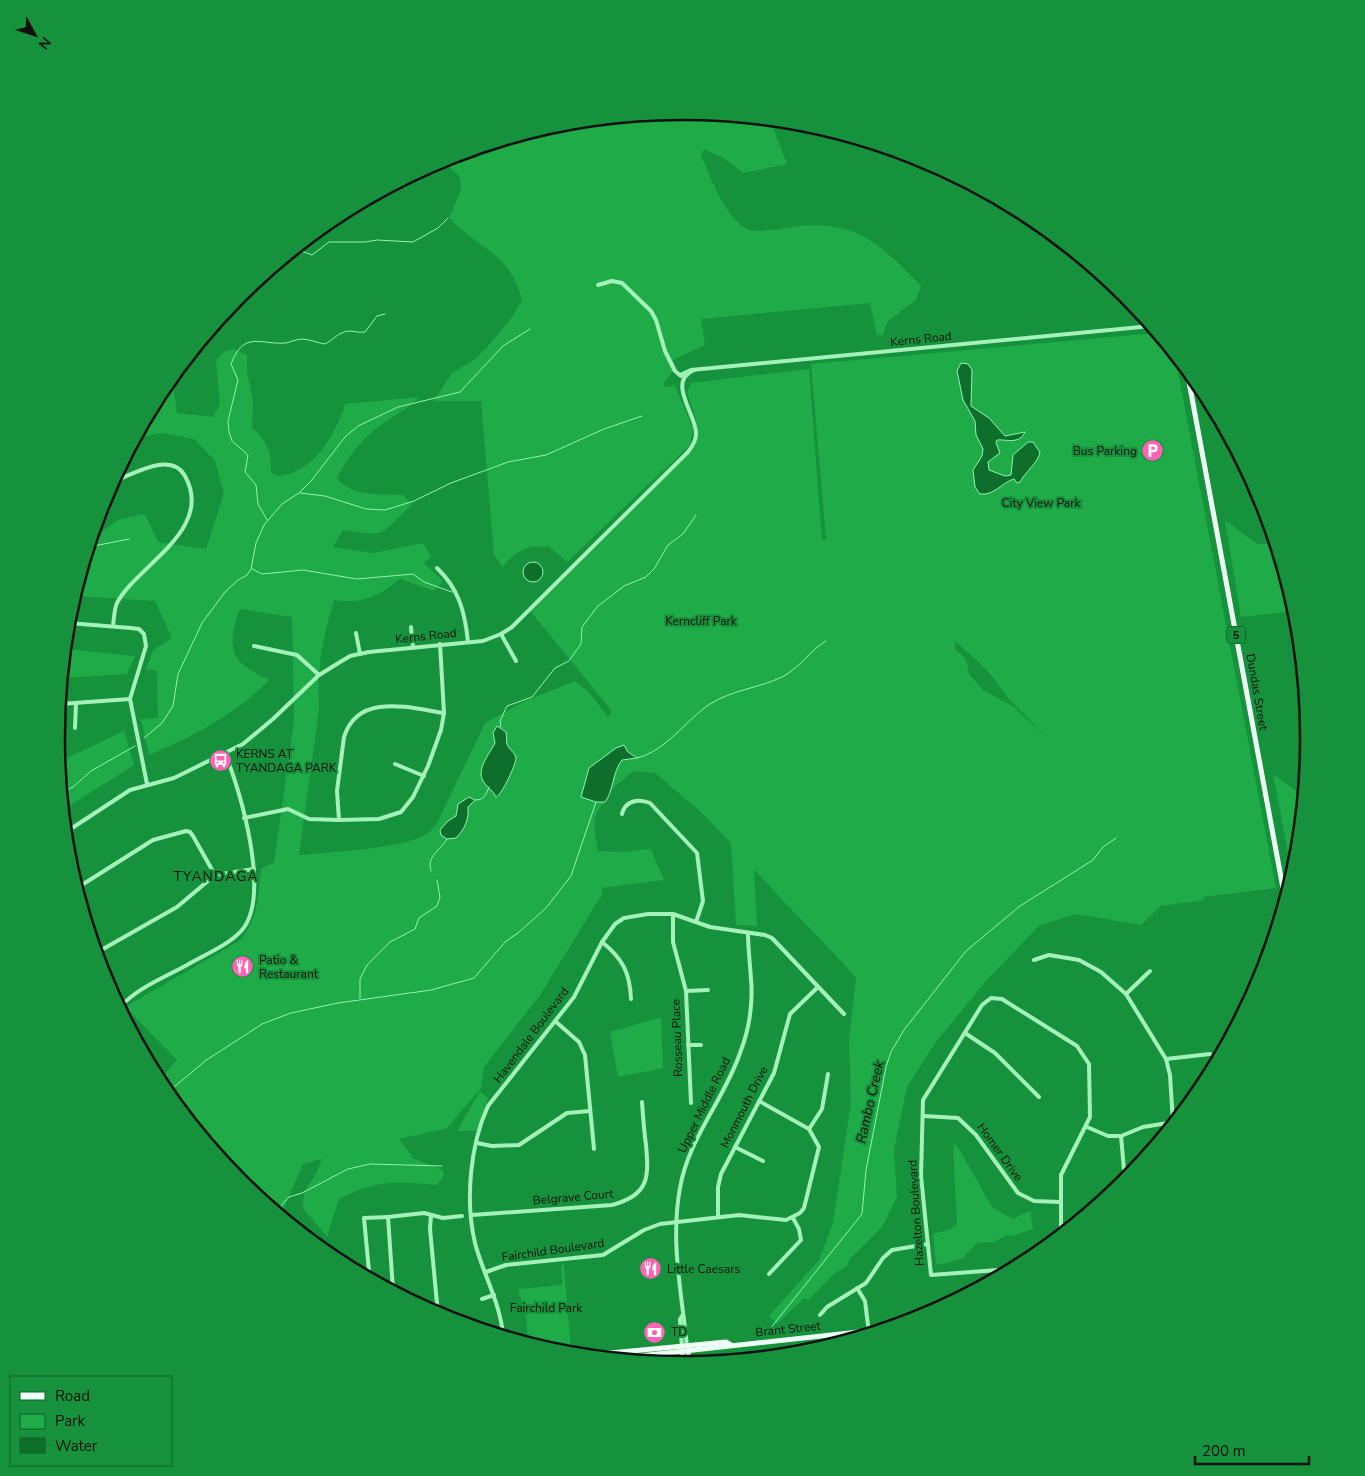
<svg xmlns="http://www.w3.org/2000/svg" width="1365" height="1476" font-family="'Nunito Sans',sans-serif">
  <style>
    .green { fill: #1eab48; fill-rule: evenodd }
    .water { fill: #0e6f2d; stroke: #96f3b0 }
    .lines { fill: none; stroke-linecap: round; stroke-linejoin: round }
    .stream { stroke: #96f3b0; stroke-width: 1 }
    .minor { stroke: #a4f1ba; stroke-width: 4 }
    .major { stroke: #edfff4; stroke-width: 5 }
    .labels { text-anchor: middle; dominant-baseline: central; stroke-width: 4; stroke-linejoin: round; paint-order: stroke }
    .shield { fill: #16923c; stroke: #12381e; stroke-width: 1 }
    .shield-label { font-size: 11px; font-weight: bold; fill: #111 }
    .street-label { font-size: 12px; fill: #111; stroke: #16923c }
    .poi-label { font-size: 12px; fill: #111; stroke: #16923c; text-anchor: start }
    .park-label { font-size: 12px; fill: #111; stroke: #16923c }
    .neighbourhood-label { font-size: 14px; letter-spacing: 1px; fill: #111; stroke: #16923c }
    .water-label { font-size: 14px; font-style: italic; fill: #111; stroke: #16923c }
    .rim { fill: none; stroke: #111; stroke-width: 2.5 }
  </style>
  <rect width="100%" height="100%" fill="#16923c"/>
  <g class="green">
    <path d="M683,112L770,120L787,164L743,173L725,159L704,149L701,155C710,176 727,223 750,230C761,233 788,227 800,226C858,220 883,247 921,286L916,300L888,321L883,335H877L870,303L701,319L705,345L673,360L675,368L664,383V387L675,385L693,429L690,445L567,562L547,545L545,547C527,543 514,554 502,567L494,554L481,401H434L452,373L475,359L487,347L510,320L522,300C509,251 480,251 449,218L461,190L460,177L448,166L427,170L406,184L403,181L443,159L561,124Z"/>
    <path d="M1156,333L1175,356L1276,888L1203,897L1204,900L1161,906L1141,925L1076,914L1039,926L986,981L936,1042L907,1087L894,1149L897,1196L887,1218L880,1229L850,1259L847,1266L835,1273L808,1300L804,1298L777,1324L769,1316L819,1260L833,1223L851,1102L849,1039L856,978C823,940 787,907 754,869L757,926L736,925L731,843L701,812L655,773L633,771L611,790L617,766L621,760L636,757L627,750L611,771L600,802H605C589,817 595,831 598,851L623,852L651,849L664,880L601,888L603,893L540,995L484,1067L481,1088L447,1128L399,1139L413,1158L442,1170L444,1175L437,1185C396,1181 376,1180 339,1199L327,1237L303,1208L304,1192L315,1176L322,1159L303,1164L281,1215L239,1181L159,1081L177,1060L125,1007L239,941C259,919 258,896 261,868L274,863L294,722L292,617L240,609C234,624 227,647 239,661C246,669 260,675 269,680C239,712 189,739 149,755L141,719L158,718L157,671L146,669L153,650L172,638L155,601L74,596L93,535L98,534L120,519L145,514L158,542L206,549L224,493L215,461L194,439L161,433L136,438L162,390L172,377L177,413L213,417L220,404L216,360L225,351L234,349L247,355V372L253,402L252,428C268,441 271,451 271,472L277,476C312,474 336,435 345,404L419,397C407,410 401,411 388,420C365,436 349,453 337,478C350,497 382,494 403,495L412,505C403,512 388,531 379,533C369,535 353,531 343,530L333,547L373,553L423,543L431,556L424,563L443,581L434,591L400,579C377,597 364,604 334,600C323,636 316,672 319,709L299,855C328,852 406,849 428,833C432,830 435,825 438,821L485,723L523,702L575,681L589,692L608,717L612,711L531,612L693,450C704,431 693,412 687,392L691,383L809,369L822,540L826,539L811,364ZM955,641L986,669L1009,699L1051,742L1014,707L983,690L969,674L966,659L955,649Z"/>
    <polygon points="1225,520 1257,544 1275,544 1295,611 1241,617"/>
    <polygon points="65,649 135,656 127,674 62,678"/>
    <polygon points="124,731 134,765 63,810 59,768 67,758"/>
    <polygon points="1273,774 1303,796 1297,860 1292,874"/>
    <polygon points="661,1017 663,1068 618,1077 610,1032"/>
    <polygon points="480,1091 488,1098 479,1131 457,1131"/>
    <polygon points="953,1143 958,1147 992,1207 1013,1219 1030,1211 1033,1229 1011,1236 1008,1235 993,1242 977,1243 962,1259 936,1265 933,1234 951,1229 957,1224"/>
    <polygon points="561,1265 564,1265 571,1350 555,1351 528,1343 526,1317 518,1289 562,1285"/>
  </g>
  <g class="water">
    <path d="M961,363L968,364L972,370L971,406L989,418L1005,436L1025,432C1019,445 1006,439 997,440L996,443L1000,453L988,462L989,470L1005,476L1011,475L1013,455L1028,442H1033L1040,452C1039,462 1025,472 1020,482L1017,483L1014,479C1001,483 994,496 980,494L975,487L973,470L982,456L983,449L976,435L975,421L963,400L957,371Z"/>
    <circle cx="533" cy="572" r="10"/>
    <path d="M497,726L506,732C507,736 506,741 507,744C509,750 515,752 516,758C516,764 502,795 496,797C493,790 486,787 483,781C476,769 490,753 495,743L493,733Z"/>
    <path d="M624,745L628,752L637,758L622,760C612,773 614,790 605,802H596L581,797L589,768L616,748Z"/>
    <path d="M469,797L475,800L468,807C469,819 465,829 456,838L447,839L441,835L440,830L448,821L456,816L458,804Z"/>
  </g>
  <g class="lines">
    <g class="stream">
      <polyline points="296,249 312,255 329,242 365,242 377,240 413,242 438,228 448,218"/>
      <polyline points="300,493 325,496 366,509 385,510 414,501 451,483 508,462 546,455 604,429 642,416"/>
      <path d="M267,520L258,504L256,485L245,472L248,455L232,441L229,432L228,421L238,380L231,364C244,330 260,345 286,343C291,342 297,339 302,339C309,339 318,343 325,344C333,340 339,332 348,331C354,331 359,333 365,332L377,316L385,314"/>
      <polyline points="89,547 129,539"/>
      <polyline points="252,569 262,574 303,570 357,579 413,574 424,582 452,592"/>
      <polyline points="501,727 500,721 507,706 532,697 555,668 569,661 581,644 582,627 597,607 624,586 646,577 654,569 668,545 683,534 696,515"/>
      <polyline points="144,738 162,723 173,706 178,674 202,623 225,592 238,580 247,575 251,569 256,543 264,525 282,504 299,493 311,481 345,437 358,426 398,407 460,392 503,346 530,329"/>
      <path d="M637,758C666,751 686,720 710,704C732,690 759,688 782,677C800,668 809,651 826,641"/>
      <polyline points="62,792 73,787 91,771 135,746"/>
      <path d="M475,800C484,800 486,795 489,787"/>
      <path d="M431,871C426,856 441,850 447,839"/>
      <polyline points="360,998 360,979 367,965 390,942 415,929 419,918 437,906 440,897 437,880"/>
      <polyline points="167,1093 205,1061 262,1024 291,1013 338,1003 431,990 474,978 506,941 518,933 546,908 571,876 596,802"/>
      <polyline points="276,1211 289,1197 302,1193 348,1169 370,1164 442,1166"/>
      <polyline points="769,1330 862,1214 866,1170 886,1067 891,1052 904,1030 966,951 1020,906 1093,860 1103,847 1116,838"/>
    </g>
    <g class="minor">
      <polyline points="598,285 612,281 622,283 651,311 656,320 665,351 675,371 681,376"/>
      <polyline points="680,375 691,370 1151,326"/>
      <path d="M112,482C132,475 171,450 185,476C215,530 137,565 117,603C114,610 114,619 113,626"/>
      <path d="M437,568C459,589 465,612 468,642"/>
      <polyline points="68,623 131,628 139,629 144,634 146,646 130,699 147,784"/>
      <polyline points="411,627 413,648"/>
      <polyline points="356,633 360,654"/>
      <polyline points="501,634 516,661"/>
      <polyline points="254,646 297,655 319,675"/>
      <polyline points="60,704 130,699"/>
      <polyline points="75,728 76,703"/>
      <polyline points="395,764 424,776"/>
      <path d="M622,814C625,801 638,798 650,803L697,853L703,901L696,922"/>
      <polyline points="244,818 288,809 309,819 339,820 379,819 401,812 413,797 428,766 441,730 444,713 440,644"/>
      <path d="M339,820L337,791L344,737C358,692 410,708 444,713"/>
      <path d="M66,832L130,790L174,778L243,744L273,719L319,675L350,656L369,652L483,641L501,634L512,627L688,452C692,447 696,441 696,434C697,415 666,382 694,370"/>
      <polyline points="77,888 153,840 186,831 190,832 193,836 215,875"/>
      <polyline points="673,914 673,942 686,991 691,1103"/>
      <path d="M602,942C622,958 630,972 631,999"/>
      <polyline points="96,953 177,907 215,875 254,869"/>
      <polyline points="1034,960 1049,955 1079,960 1101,972 1126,994 1166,1059 1170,1075 1173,1123"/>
      <polyline points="686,991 708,990"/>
      <polyline points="1126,994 1150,971"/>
      <path d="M120,1007C137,988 165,977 187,965C204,955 229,945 242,930C271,896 241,791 225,754"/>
      <polyline points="555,1021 579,1042 585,1055 594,1149"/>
      <polyline points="965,1033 995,1053 1039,1097"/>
      <polyline points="688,1045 701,1045"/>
      <polyline points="1166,1059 1210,1054"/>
      <polyline points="924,1116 958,1118 976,1135 1018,1193 1034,1201 1060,1202"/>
      <polyline points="1087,1127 1108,1136 1121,1136 1143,1127 1174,1122"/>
      <polyline points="809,1129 822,1109 828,1074"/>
      <polyline points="1121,1136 1125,1181"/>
      <polyline points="477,1143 492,1146 519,1145 567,1113 590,1111"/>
      <polyline points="735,1147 763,1161"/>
      <polyline points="431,1215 430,1229 438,1314"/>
      <path d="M472,1215L612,1205C649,1195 649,1178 646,1145C644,1131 643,1116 642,1102"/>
      <polyline points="718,1217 718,1187 721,1174 774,1073 790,1014 818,987"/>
      <polyline points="1011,1269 931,1275 921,1176 923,1100 982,1005 991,998 1002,999 1077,1046 1089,1064 1090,1117 1061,1175 1061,1234"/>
      <polyline points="360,1272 369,1271 364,1218 388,1217"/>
      <polyline points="486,1272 506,1265 603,1255 644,1230 660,1224 739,1215 786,1220 800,1213 804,1208 819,1147 809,1129 759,1101"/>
      <polyline points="769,1274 801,1240 799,1229 793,1218"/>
      <polyline points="857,1288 865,1301 869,1333"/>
      <polyline points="393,1290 388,1217 424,1213 443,1218 462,1216"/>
      <polyline points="482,1299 494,1295"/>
      <polyline points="820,1315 827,1307 866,1283 883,1258 892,1250 928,1244"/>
      <path d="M503,1335C500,1302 483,1274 475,1243C465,1201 470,1145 488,1106L574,997L602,942L615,924L624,918L648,914H673L710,927L765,935L772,938L844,1014"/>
      <path d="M687,1347C682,1294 670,1242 680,1188C688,1139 724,1100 740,1053C749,1030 753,1003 751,979C750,963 748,948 748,933"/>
      <polyline points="682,1348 680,1319 682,1316"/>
    </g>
    <g class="major">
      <polyline points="1187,371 1285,899"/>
      <polyline points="682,1352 683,1364"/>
      <polyline points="688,1352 689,1364"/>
      <polyline points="589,1355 726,1342 731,1345"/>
      <polyline points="661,1356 672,1358 679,1364"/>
      <polyline points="621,1358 877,1330"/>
    </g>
  </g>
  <defs>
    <symbol id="parking-disc" viewBox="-11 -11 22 22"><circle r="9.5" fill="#ff63b8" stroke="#16923c"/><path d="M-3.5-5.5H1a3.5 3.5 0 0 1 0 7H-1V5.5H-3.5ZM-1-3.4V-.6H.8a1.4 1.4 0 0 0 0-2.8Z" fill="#fff"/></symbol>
    <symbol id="bus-disc" viewBox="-11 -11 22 22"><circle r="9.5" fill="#ff63b8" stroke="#16923c"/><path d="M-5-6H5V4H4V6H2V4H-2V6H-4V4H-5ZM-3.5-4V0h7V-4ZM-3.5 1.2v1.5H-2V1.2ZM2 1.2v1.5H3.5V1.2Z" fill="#fff"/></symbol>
    <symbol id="restaurant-disc" viewBox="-11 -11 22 22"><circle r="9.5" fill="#ff63b8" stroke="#16923c"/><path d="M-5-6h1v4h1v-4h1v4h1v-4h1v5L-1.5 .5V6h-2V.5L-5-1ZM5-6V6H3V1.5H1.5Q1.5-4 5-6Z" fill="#fff"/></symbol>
    <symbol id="bank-disc" viewBox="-11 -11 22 22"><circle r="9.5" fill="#ff63b8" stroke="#16923c"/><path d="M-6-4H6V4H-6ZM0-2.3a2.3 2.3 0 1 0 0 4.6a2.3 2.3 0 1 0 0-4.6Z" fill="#fff"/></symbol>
  </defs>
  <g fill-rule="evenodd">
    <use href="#parking-disc" x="1140" y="438" width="25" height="25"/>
    <use href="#bus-disc" x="208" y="748" width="25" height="25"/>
    <use href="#restaurant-disc" x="230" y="954" width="25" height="25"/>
    <use href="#restaurant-disc" x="638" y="1256" width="25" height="25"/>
    <use href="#bank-disc" x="642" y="1320" width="25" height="25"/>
  </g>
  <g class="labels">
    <rect class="shield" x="1227" y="626.5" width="18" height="17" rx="4"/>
    <g class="shield-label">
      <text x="1236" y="635">5</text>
    </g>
    <g class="street-label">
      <text transform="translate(921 339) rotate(-6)">Kerns Road</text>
      <text transform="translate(426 636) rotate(-6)">Kerns Road</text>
      <text transform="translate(1257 692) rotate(80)">Dundas Street</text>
      <text transform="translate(531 1035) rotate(-53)">Havendale Boulevard</text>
      <text transform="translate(677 1038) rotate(-92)">Rosseau Place</text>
      <text transform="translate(704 1105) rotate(-64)">Upper Middle Road</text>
      <text transform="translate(744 1107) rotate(-63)">Monmouth Drive</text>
      <text transform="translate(1000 1152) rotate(54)">Homer Drive</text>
      <text transform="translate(573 1197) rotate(-5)">Belgrave Court</text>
      <text transform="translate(916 1213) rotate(-94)">Hazelton Boulevard</text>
      <text transform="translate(553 1250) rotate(-8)">Fairchild Boulevard</text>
      <text transform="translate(788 1329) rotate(-6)">Brant Street</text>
    </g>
    <g class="poi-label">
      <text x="1137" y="451" text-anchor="end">Bus Parking</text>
      <text x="236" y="754">KERNS AT<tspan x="236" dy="14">TYANDAGA PARK</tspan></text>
      <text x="259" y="960">Patio &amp;<tspan x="259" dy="14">Restaurant</tspan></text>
      <text x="667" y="1269">Little Caesars</text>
      <text x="671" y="1332">TD</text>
    </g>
    <g class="park-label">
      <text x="1041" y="503">City View Park</text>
      <text x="701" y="621">Kerncliff Park</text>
      <text x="546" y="1308">Fairchild Park</text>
    </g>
    <g class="neighbourhood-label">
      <text x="216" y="876">TYANDAGA</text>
    </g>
    <g class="water-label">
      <text transform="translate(870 1102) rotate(-77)">Rambo Creek</text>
    </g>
  </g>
  <path d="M0 0H1365V1476H0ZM682 120H683A617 617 0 0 1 1300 737V739A617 617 0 0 1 683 1356H682A617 617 0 0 1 65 739V737A617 617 0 0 1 682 120Z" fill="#16923c" fill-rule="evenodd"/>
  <path class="rim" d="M682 120H683A617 617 0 0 1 1300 737V739A617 617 0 0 1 683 1356H682A617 617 0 0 1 65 739V737A617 617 0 0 1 682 120Z"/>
  <rect x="10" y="1376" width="162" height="90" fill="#16923c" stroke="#145e2b"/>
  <rect x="20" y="1392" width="25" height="8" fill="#edfff4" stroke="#145e2b"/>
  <text x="55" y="1401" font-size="15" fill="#111111">Road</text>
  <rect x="20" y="1414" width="25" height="15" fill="#1eab48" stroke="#145e2b"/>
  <text x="55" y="1426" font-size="15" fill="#111111">Park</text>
  <rect x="20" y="1438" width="25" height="15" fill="#0e6f2d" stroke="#145e2b"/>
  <text x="55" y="1451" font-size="15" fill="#111111">Water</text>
  <g transform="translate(35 35) rotate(130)" stroke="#16923c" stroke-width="4" paint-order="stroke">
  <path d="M0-4L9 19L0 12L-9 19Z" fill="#111111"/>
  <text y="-8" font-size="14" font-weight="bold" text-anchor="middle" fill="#111111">N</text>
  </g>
  <path d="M1195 1456v8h114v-8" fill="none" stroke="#111111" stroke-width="2.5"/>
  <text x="1202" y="1456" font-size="15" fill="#111111" stroke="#16923c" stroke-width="4" paint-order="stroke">200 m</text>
</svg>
